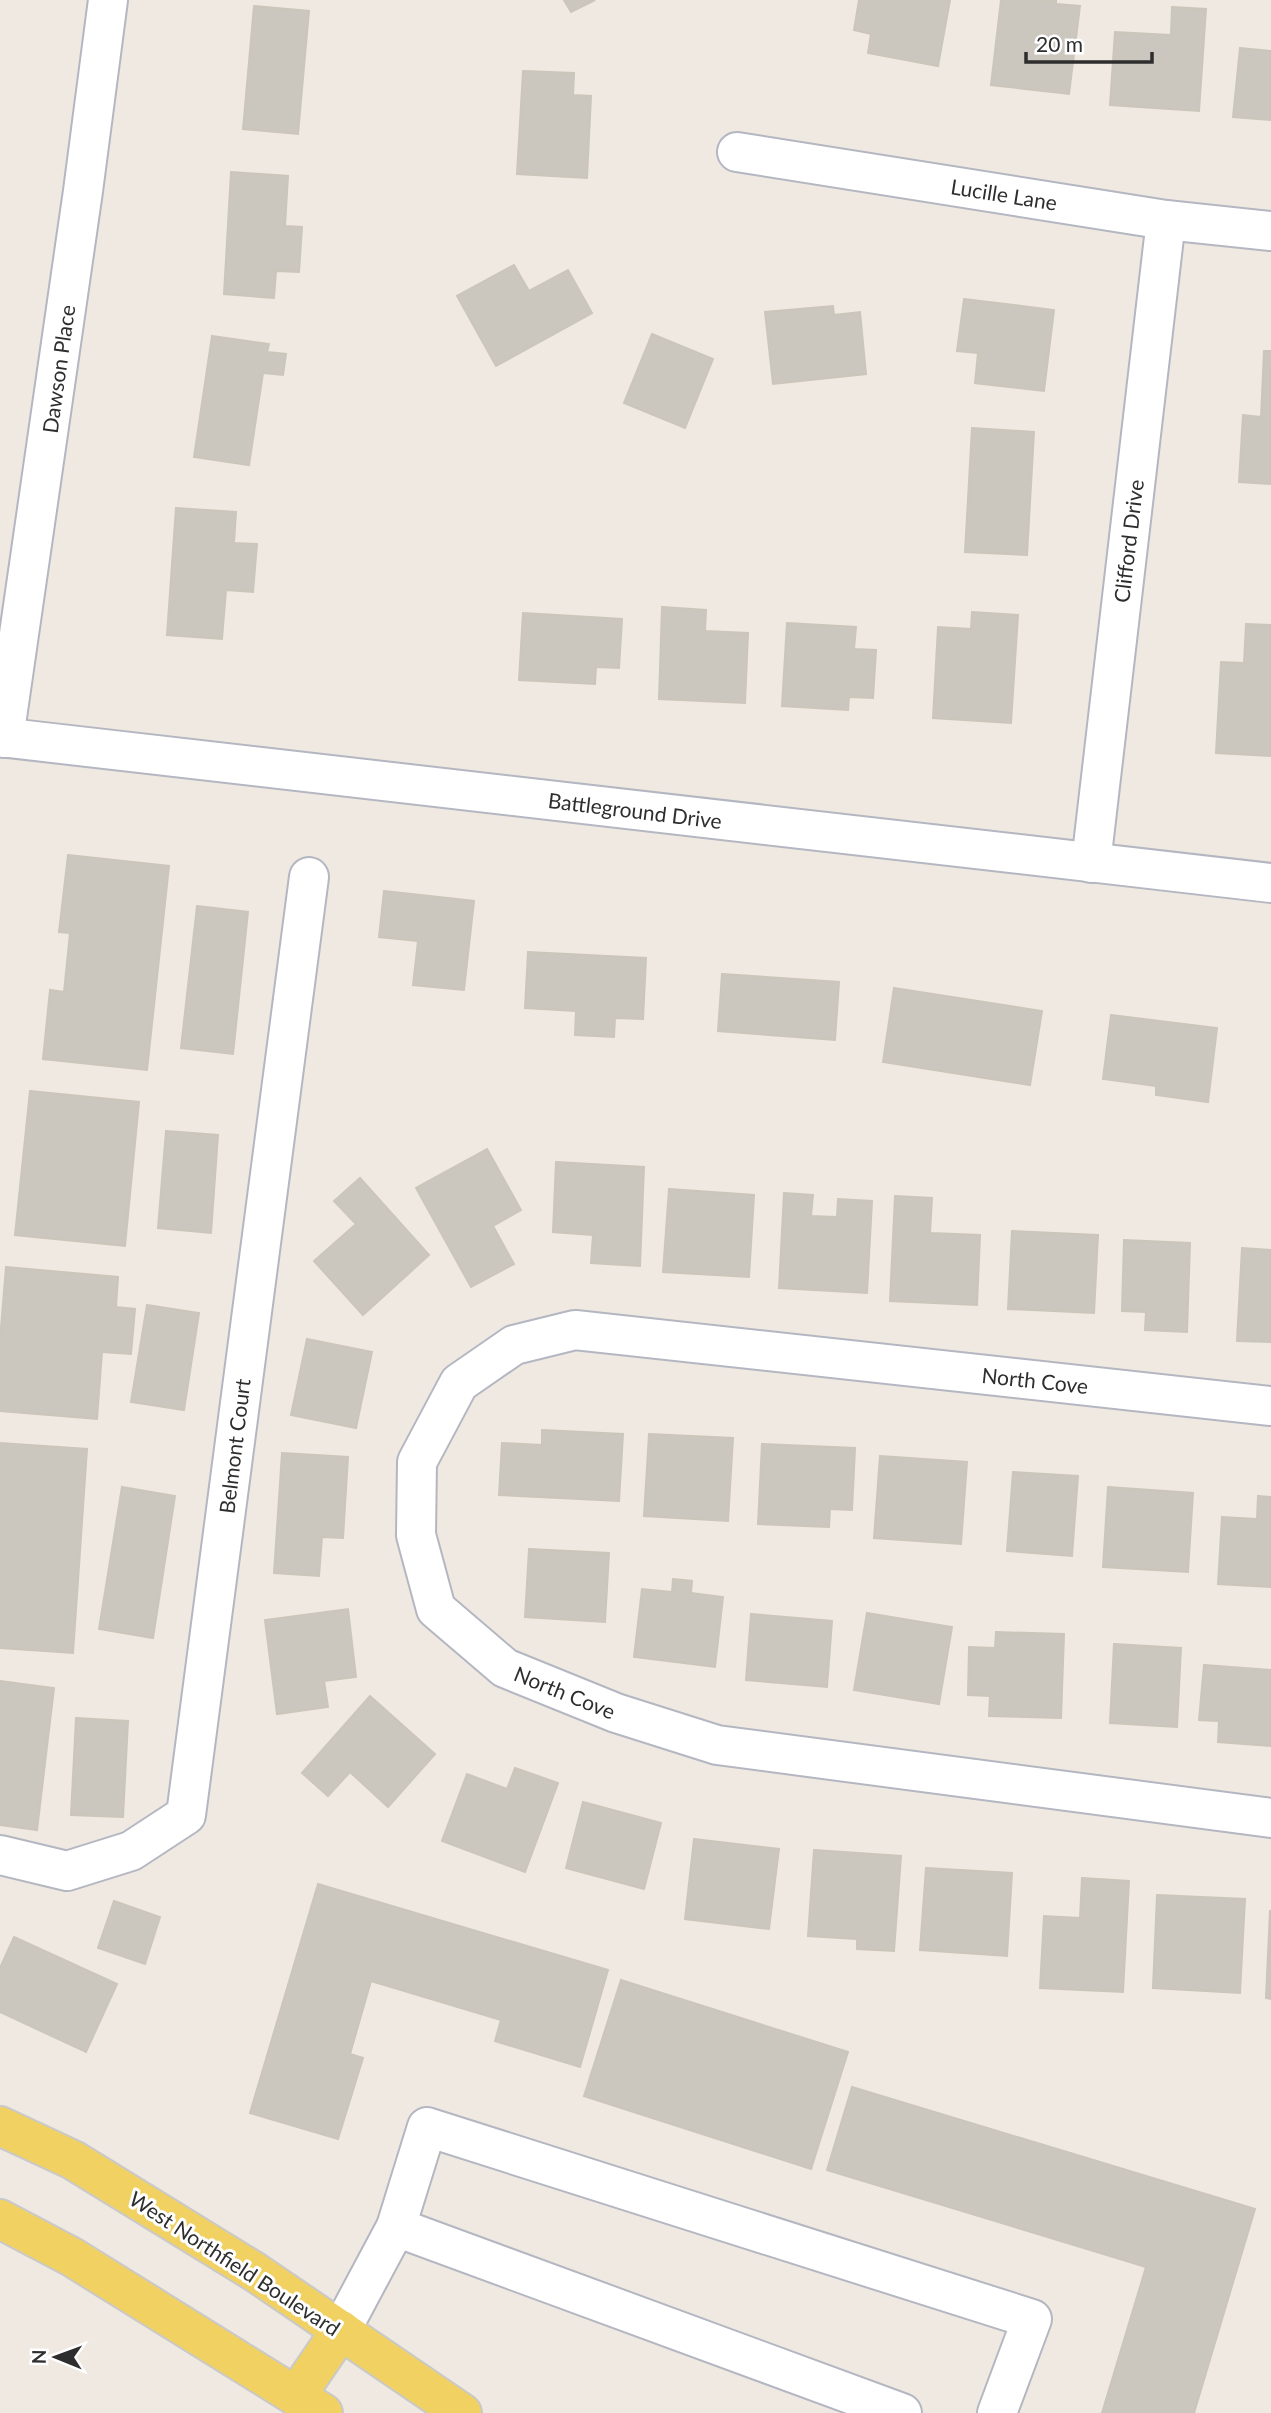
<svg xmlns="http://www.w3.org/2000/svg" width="1271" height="2413" font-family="Lato,sans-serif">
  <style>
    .building { fill: #cbc7bf; stroke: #cbc5ba; stroke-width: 2 }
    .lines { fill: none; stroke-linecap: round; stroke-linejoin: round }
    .minor-casing { stroke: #b4b7c1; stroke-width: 42 }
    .major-casing { stroke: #c9c9c9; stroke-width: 42 }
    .minor { stroke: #fff; stroke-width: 38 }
    .major { stroke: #f2d163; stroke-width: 38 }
    .labels { text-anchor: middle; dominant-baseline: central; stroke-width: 6; stroke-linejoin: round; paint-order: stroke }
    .street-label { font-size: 21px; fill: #2e2e2e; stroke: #fff }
  </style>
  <rect width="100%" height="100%" fill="#efe9e1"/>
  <g class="building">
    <polygon points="564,0 595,0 571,12"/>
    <polygon points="859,0 950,0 938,66 868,53 871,34 854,30"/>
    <polygon points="1001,0 1056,0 1056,4 1080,6 1069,94 991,85"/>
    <polygon points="254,6 309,11 298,134 243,129"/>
    <polygon points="1172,7 1206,9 1199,111 1110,105 1115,32 1171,35"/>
    <polygon points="1240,48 1271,51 1271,120 1233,117"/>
    <polygon points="523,71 574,73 573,95 591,96 587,178 517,174"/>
    <polygon points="231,172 288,176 285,226 302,227 299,272 276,271 274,298 224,294"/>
    <polygon points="514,265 529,291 568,270 592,313 496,366 457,296"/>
    <polygon points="964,299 1054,310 1044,391 975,383 978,353 957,351"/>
    <polygon points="833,306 834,315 860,312 866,374 773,384 765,312"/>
    <polygon points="652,334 713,359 685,428 624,403"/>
    <polygon points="212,336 269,344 267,352 286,354 283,375 263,373 249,465 194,457"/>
    <polygon points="1264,351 1271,351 1271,484 1239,482 1243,415 1261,417"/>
    <polygon points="972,428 1034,432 1027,555 965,552"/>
    <polygon points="176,508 236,512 234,543 257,544 253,592 226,590 222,639 167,635"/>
    <polygon points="662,607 706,610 705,631 748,633 745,703 659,699"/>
    <polygon points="972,612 1018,615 1011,723 933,718 938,627 971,629"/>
    <polygon points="523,613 622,619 619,668 596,667 595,684 519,680"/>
    <polygon points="787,623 856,627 854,649 876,650 873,698 849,697 848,710 782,706"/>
    <polygon points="1246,624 1271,625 1271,756 1216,753 1221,662 1244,663"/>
    <polygon points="68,855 169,866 147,1070 43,1059 50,990 64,992 70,933 59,932"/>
    <polygon points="384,891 474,901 464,990 413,985 418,941 379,937"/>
    <polygon points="197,906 248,912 233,1054 181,1048"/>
    <polygon points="528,952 646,958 643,1019 615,1018 614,1037 575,1035 576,1011 525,1008"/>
    <polygon points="722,974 839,982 835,1040 718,1031"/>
    <polygon points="894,988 1042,1011 1030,1085 883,1062"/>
    <polygon points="1111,1015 1217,1028 1208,1102 1156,1095 1156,1086 1103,1079"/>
    <polygon points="30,1091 139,1102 125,1246 15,1235"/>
    <polygon points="166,1131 218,1135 211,1233 158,1228"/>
    <polygon points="487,1149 521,1210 493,1226 514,1264 471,1287 416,1188"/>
    <polygon points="556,1162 644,1167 640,1266 591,1263 593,1235 553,1232"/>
    <polygon points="360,1178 429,1255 363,1315 314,1261 356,1224 334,1201"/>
    <polygon points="669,1189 754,1195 749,1277 663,1272"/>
    <polygon points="784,1193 813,1195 811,1216 837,1217 838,1199 872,1201 867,1293 779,1288"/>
    <polygon points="895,1196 932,1198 930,1233 980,1235 977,1305 890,1301"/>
    <polygon points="1012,1231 1098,1235 1094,1313 1008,1309"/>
    <polygon points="1124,1240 1190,1243 1187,1332 1145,1330 1146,1312 1122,1311"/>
    <polygon points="1242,1248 1271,1250 1271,1342 1237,1341"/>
    <polygon points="6,1267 118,1277 116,1307 135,1309 131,1354 102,1352 97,1419 0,1411 0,1340"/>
    <polygon points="147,1305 199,1313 184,1410 131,1402"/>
    <polygon points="307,1339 372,1352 356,1428 291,1415"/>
    <polygon points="542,1430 623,1434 619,1501 499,1495 502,1443 542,1445"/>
    <polygon points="649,1434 733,1438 728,1521 644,1516"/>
    <polygon points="0,1443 87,1449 73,1653 0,1648"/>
    <polygon points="762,1444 855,1448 852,1510 830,1509 829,1527 758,1524"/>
    <polygon points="282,1453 348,1457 343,1538 322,1537 319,1576 274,1573"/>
    <polygon points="880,1456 967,1462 961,1544 874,1538"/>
    <polygon points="1013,1472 1078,1476 1072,1556 1007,1551"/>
    <polygon points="122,1487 175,1496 153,1638 99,1629"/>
    <polygon points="1108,1487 1193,1493 1188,1572 1103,1567"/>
    <polygon points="1258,1496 1271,1497 1271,1587 1218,1584 1222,1517 1257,1519"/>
    <polygon points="529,1549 609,1553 605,1622 525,1617"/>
    <polygon points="673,1579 692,1581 691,1593 723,1597 715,1667 634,1657 642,1589 672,1592"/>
    <polygon points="348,1609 356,1677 324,1681 328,1707 277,1714 265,1620"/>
    <polygon points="867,1613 952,1627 939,1704 854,1690"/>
    <polygon points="751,1614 832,1621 827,1687 746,1680"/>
    <polygon points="996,1632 1064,1634 1061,1718 989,1716 990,1696 968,1695 969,1647 995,1648"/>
    <polygon points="1114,1644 1181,1648 1177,1727 1110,1723"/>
    <polygon points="1204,1665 1271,1670 1271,1746 1218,1742 1219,1721 1199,1720"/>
    <polygon points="0,1681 54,1688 37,1830 0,1825"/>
    <polygon points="370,1696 435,1754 388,1807 350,1772 328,1796 302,1773"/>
    <polygon points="76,1718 128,1721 123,1817 71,1815"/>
    <polygon points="515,1768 558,1783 525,1872 442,1841 467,1774 507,1789"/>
    <polygon points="583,1802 661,1823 644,1889 566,1868"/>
    <polygon points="694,1839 779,1849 769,1929 685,1919"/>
    <polygon points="814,1850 901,1856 894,1951 857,1949 857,1939 808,1936"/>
    <polygon points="926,1868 1012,1873 1007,1956 920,1950"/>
    <polygon points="1082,1878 1129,1881 1123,1992 1040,1988 1044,1916 1080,1918"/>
    <polygon points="318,1884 608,1970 580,2067 495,2041 501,2020 371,1981 350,2054 363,2058 338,2139 250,2113"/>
    <polygon points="1157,1895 1245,1899 1240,1993 1153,1988"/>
    <polygon points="114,1901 160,1917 145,1964 98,1948"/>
    <polygon points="1270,1911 1271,1911 1271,1999 1266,1998"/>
    <polygon points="14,1937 117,1984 86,2052 0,2012 0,1968"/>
    <polygon points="621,1980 848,2052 811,2169 584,2096"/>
    <polygon points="852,2087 1255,2209 1194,2413 1102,2413 1146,2267 827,2170"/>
  </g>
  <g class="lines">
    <defs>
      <g id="minor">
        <polyline points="737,152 1166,220 1271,231"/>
        <polyline points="0,737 1271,883"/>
        <polyline points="4,738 83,191 108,0"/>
        <polyline points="1091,863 1166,220"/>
        <polyline points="1271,1406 575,1330 514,1345 459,1383 417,1462 416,1535 436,1609 505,1668 616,1713 717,1745 1271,1818"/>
        <polyline points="0,1855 67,1871 131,1851 186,1815 309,877"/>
        <polyline points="396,2227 902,2413"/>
        <polyline points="341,2330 396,2227 427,2127 1032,2319 997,2413"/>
      </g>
      <g id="major">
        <polyline points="0,2126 73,2160 255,2272 462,2413"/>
        <polyline points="0,2219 72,2257 323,2413"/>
        <polyline points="296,2396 341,2330"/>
      </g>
    </defs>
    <use href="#minor" class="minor-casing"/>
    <use href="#major" class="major-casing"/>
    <use href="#minor" class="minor"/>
    <use href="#major" class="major"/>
  </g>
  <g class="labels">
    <g class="street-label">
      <text transform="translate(1004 194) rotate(9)">Lucille Lane</text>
      <text transform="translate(58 369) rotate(-82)">Dawson Place</text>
      <text transform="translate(1128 541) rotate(-83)">Clifford Drive</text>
      <text transform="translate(635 810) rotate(7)">Battleground Drive</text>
      <text transform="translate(1035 1380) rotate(6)">North Cove</text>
      <text transform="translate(234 1446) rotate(-83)">Belmont Court</text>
      <text transform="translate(565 1692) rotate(22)">North Cove</text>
      <text transform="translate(235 2263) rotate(33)">West Northfield Boulevard</text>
    </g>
  </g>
  <g transform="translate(56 2357) rotate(271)" stroke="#ffffff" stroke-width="5" paint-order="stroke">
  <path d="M0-5L12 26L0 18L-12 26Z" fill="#2e2e2e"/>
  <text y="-10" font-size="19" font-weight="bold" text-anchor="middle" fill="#2e2e2e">N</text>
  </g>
  <path d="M1026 52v10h126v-10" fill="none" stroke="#2e2e2e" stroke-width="3.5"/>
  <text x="1036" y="52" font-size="21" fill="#2e2e2e" stroke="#ffffff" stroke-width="5" paint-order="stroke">20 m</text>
</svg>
